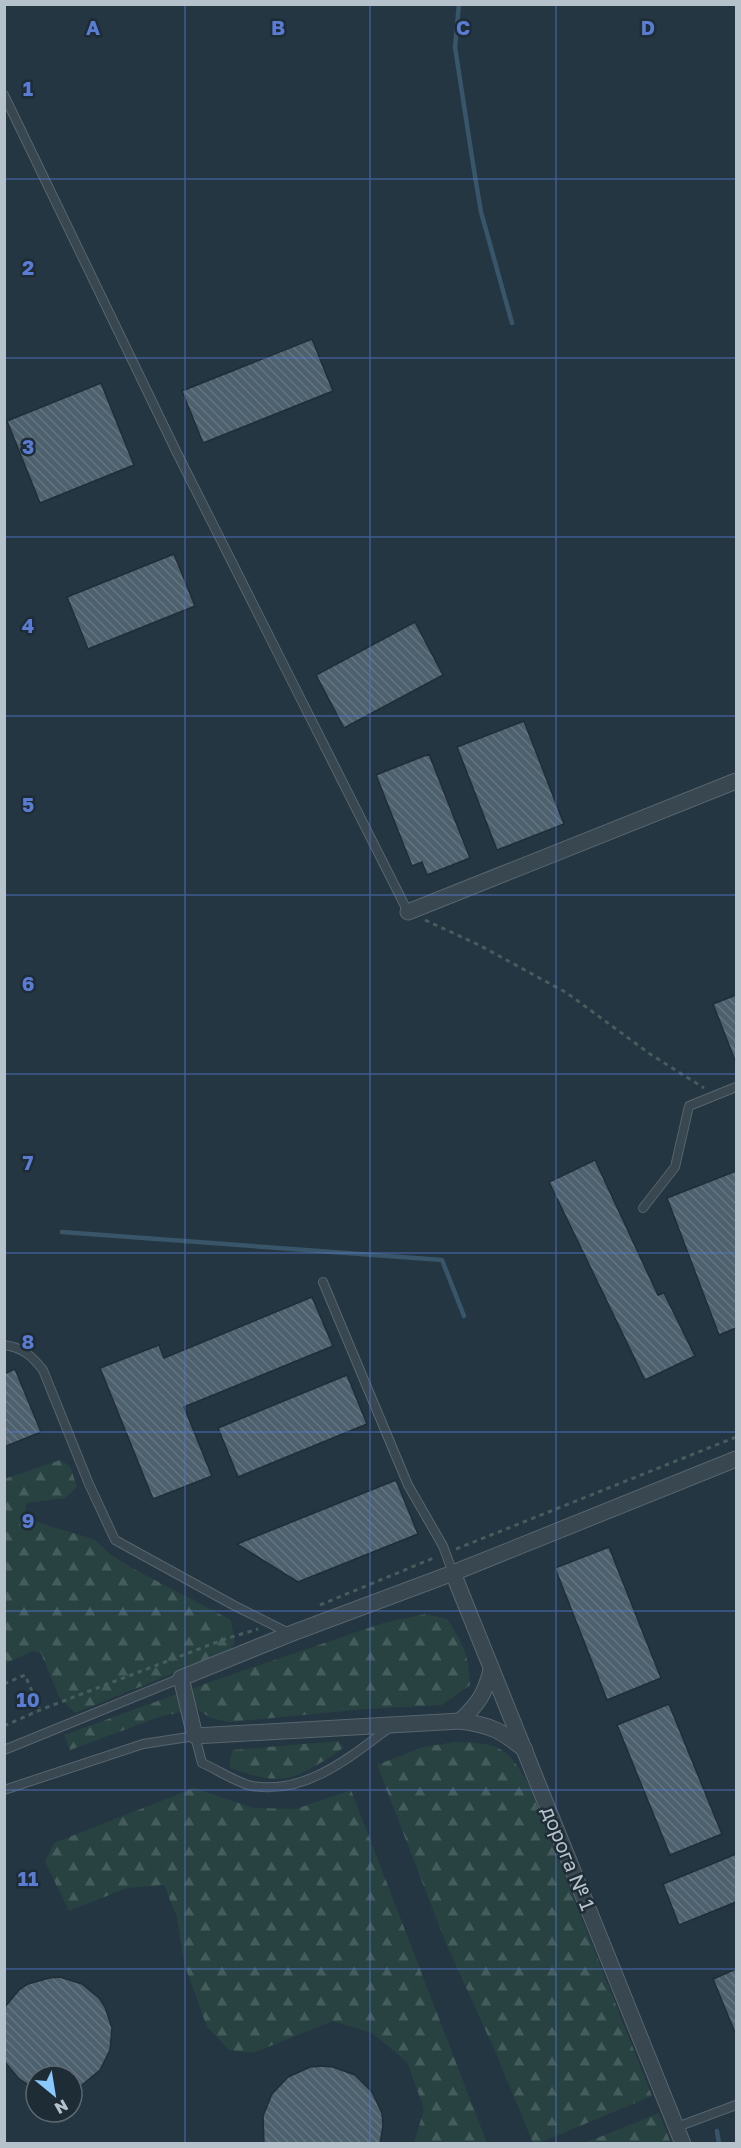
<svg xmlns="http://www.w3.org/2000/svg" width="741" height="2148" font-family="'Golos Text',sans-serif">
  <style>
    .forest { fill: url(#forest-firs) }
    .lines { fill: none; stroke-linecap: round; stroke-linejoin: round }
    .stream { stroke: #385569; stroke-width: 4.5 }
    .building { fill: url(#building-back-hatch); stroke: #202e38; stroke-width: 1.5 }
    .service-casing { stroke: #57656e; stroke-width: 10 }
    .minor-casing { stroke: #57656e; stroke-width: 17 }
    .path { stroke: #455e5d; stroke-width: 3; stroke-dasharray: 4.5 4.5; stroke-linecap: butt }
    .service { stroke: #394751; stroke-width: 8 }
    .minor { stroke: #394751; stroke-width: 15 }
    .grid { fill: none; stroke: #5a7cd3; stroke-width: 1.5; stroke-opacity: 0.55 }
    .labels { text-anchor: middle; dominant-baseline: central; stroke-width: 5; stroke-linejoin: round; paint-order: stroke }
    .street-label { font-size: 20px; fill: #b6c2cb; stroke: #1e2c36 }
    .grid-label { font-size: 20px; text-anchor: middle; font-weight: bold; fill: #5a7cd3; stroke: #1e2c36; stroke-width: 5; stroke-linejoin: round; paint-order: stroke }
  </style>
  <defs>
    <pattern id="forest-firs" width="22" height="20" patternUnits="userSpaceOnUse" patternTransform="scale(1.5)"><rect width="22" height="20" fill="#274241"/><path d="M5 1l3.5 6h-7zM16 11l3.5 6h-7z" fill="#445c5b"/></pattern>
    <pattern id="building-back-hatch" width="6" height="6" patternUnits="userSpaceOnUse" patternTransform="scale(1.5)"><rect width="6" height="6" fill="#4d606d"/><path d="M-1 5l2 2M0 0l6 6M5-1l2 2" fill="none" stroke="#647580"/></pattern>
  </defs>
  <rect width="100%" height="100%" fill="#243641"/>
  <g class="forest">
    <polygon points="60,1460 70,1466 77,1487 65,1498 26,1503 24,1517 52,1527 94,1539 110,1554 134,1569 231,1620 235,1643 229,1651 75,1713 59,1697 41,1653 33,1651 5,1664 4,1479"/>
    <path d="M426,1614L447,1619C463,1643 469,1656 470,1685L442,1705L367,1709L229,1722L211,1718L197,1709L162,1716L70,1750L64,1735L210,1682L383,1623Z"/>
    <path d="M338,1741L344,1747C331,1757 302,1776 286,1778C268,1781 248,1774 230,1768V1758L233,1750Z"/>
    <path d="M455,1742C498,1743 506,1745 528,1783L652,2096L539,2143H533L495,2051L447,1946L377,1765L423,1747Z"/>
    <polygon points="194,1788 254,1808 296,1809 351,1790 487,2143 414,2143 424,2109 407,2062 372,2033 333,2021 253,2053 229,2050 207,2027 184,1963 177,1917 164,1885 127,1888 69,1911 45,1862 54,1843"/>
    <polygon points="659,2113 671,2143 585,2143"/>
  </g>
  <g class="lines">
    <g class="stream">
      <polyline points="459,4 455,47 473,164 481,212 512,323"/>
      <polyline points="62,1232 442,1260 464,1316"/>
      <polyline points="717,2131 719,2144"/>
    </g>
  </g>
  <g class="building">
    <polygon points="312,339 333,391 203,443 182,391"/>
    <polygon points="101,383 134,465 40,503 7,421"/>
    <polygon points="174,554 195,606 88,649 67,597"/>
    <polygon points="415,622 443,675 344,728 316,675"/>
    <polygon points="524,721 564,824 497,850 457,747"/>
    <polygon points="429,754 470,858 427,875 422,862 412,866 376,775"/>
    <polygon points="736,995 736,1063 713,1004"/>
    <polygon points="595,1160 658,1295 664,1293 695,1356 645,1380 549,1182"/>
    <polygon points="736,1171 736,1328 719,1335 667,1198"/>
    <polygon points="312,1297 333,1346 184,1407 212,1476 153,1499 100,1368 159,1345 164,1358"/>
    <polygon points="15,1369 41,1432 4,1447 4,1374"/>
    <polygon points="347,1375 367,1424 238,1477 218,1428"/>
    <polygon points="396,1480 418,1534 298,1582 237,1544"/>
    <polygon points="609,1547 661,1678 607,1700 555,1568"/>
    <polygon points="669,1704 722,1834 670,1855 617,1725"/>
    <polygon points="736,1854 736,1902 679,1925 663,1884"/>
    <polygon points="736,1969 736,2035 713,1979"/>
    <polygon points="60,1977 82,1984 99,1998 105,2007 112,2028 110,2050 100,2070 82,2085 72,2089 72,2076 36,2076 36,2090 19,2079 4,2061 4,2008 19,1990 28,1984 49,1978"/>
    <polygon points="322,2066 333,2067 355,2075 372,2092 382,2113 383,2125 380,2144 264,2144 263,2116 272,2094 288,2077 310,2067"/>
  </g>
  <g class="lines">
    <defs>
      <g id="service">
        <polyline points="4,95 177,453 408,912"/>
        <polyline points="643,1208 675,1167 689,1106 736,1087"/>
        <polyline points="323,1282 408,1485 443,1546 453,1573"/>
        <path d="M4,1345C22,1347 32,1356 43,1370L89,1484L115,1540L235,1606L289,1633"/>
        <polyline points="4,1750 181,1678"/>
        <path d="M4,1790L143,1744L195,1736L202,1763C216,1769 237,1783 252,1786C305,1795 349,1758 389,1728"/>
        <polyline points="677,2127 736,2105"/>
      </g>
      <g id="minor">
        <polyline points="408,912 736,781"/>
        <polyline points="453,1573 683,2144"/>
        <path d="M460,1721C478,1704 485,1694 491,1670"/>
        <path d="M525,1750C502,1731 491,1725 460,1721L195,1736L181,1678L290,1634L453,1573L736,1459"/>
      </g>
    </defs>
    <use href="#service" class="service-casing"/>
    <use href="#minor" class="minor-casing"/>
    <g class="path">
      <polyline points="425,920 479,945 567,993 650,1054 704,1088"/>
      <polyline points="456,1549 736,1437"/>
      <polyline points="320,1605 436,1557"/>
      <polyline points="4,1684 25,1675 40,1710"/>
      <polyline points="4,1726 40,1710 225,1639 258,1629"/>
    </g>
    <use href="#service" class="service"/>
    <use href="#minor" class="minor"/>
  </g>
  <path class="grid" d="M185,4V2144M370,4V2144M556,4V2144M4,179H736M4,358H736M4,537H736M4,716H736M4,895H736M4,1074H736M4,1253H736M4,1432H736M4,1611H736M4,1790H736M4,1969H736"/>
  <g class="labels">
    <g class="street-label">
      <text transform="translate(569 1858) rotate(68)">дорога № 1</text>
    </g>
  </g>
  <g class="grid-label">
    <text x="93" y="35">A</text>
    <text x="278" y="35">B</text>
    <text x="463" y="35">C</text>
    <text x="648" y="35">D</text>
    <text x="28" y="96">1</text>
    <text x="28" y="275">2</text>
    <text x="28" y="454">3</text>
    <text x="28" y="633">4</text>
    <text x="28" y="812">5</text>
    <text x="28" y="991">6</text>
    <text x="28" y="1170">7</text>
    <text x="28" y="1349">8</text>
    <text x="28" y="1528">9</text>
    <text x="28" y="1707">10</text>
    <text x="28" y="1886">11</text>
  </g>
  <rect width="741" height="2148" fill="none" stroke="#b6c2cb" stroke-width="12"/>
  <g transform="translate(54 2094) rotate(150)"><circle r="28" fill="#1e2c36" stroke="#5b6872" stroke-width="1.5"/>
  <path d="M0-4.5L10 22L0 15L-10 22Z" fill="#8ac9fc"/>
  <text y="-9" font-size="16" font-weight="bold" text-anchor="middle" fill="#b6c2cb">N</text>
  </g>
</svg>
